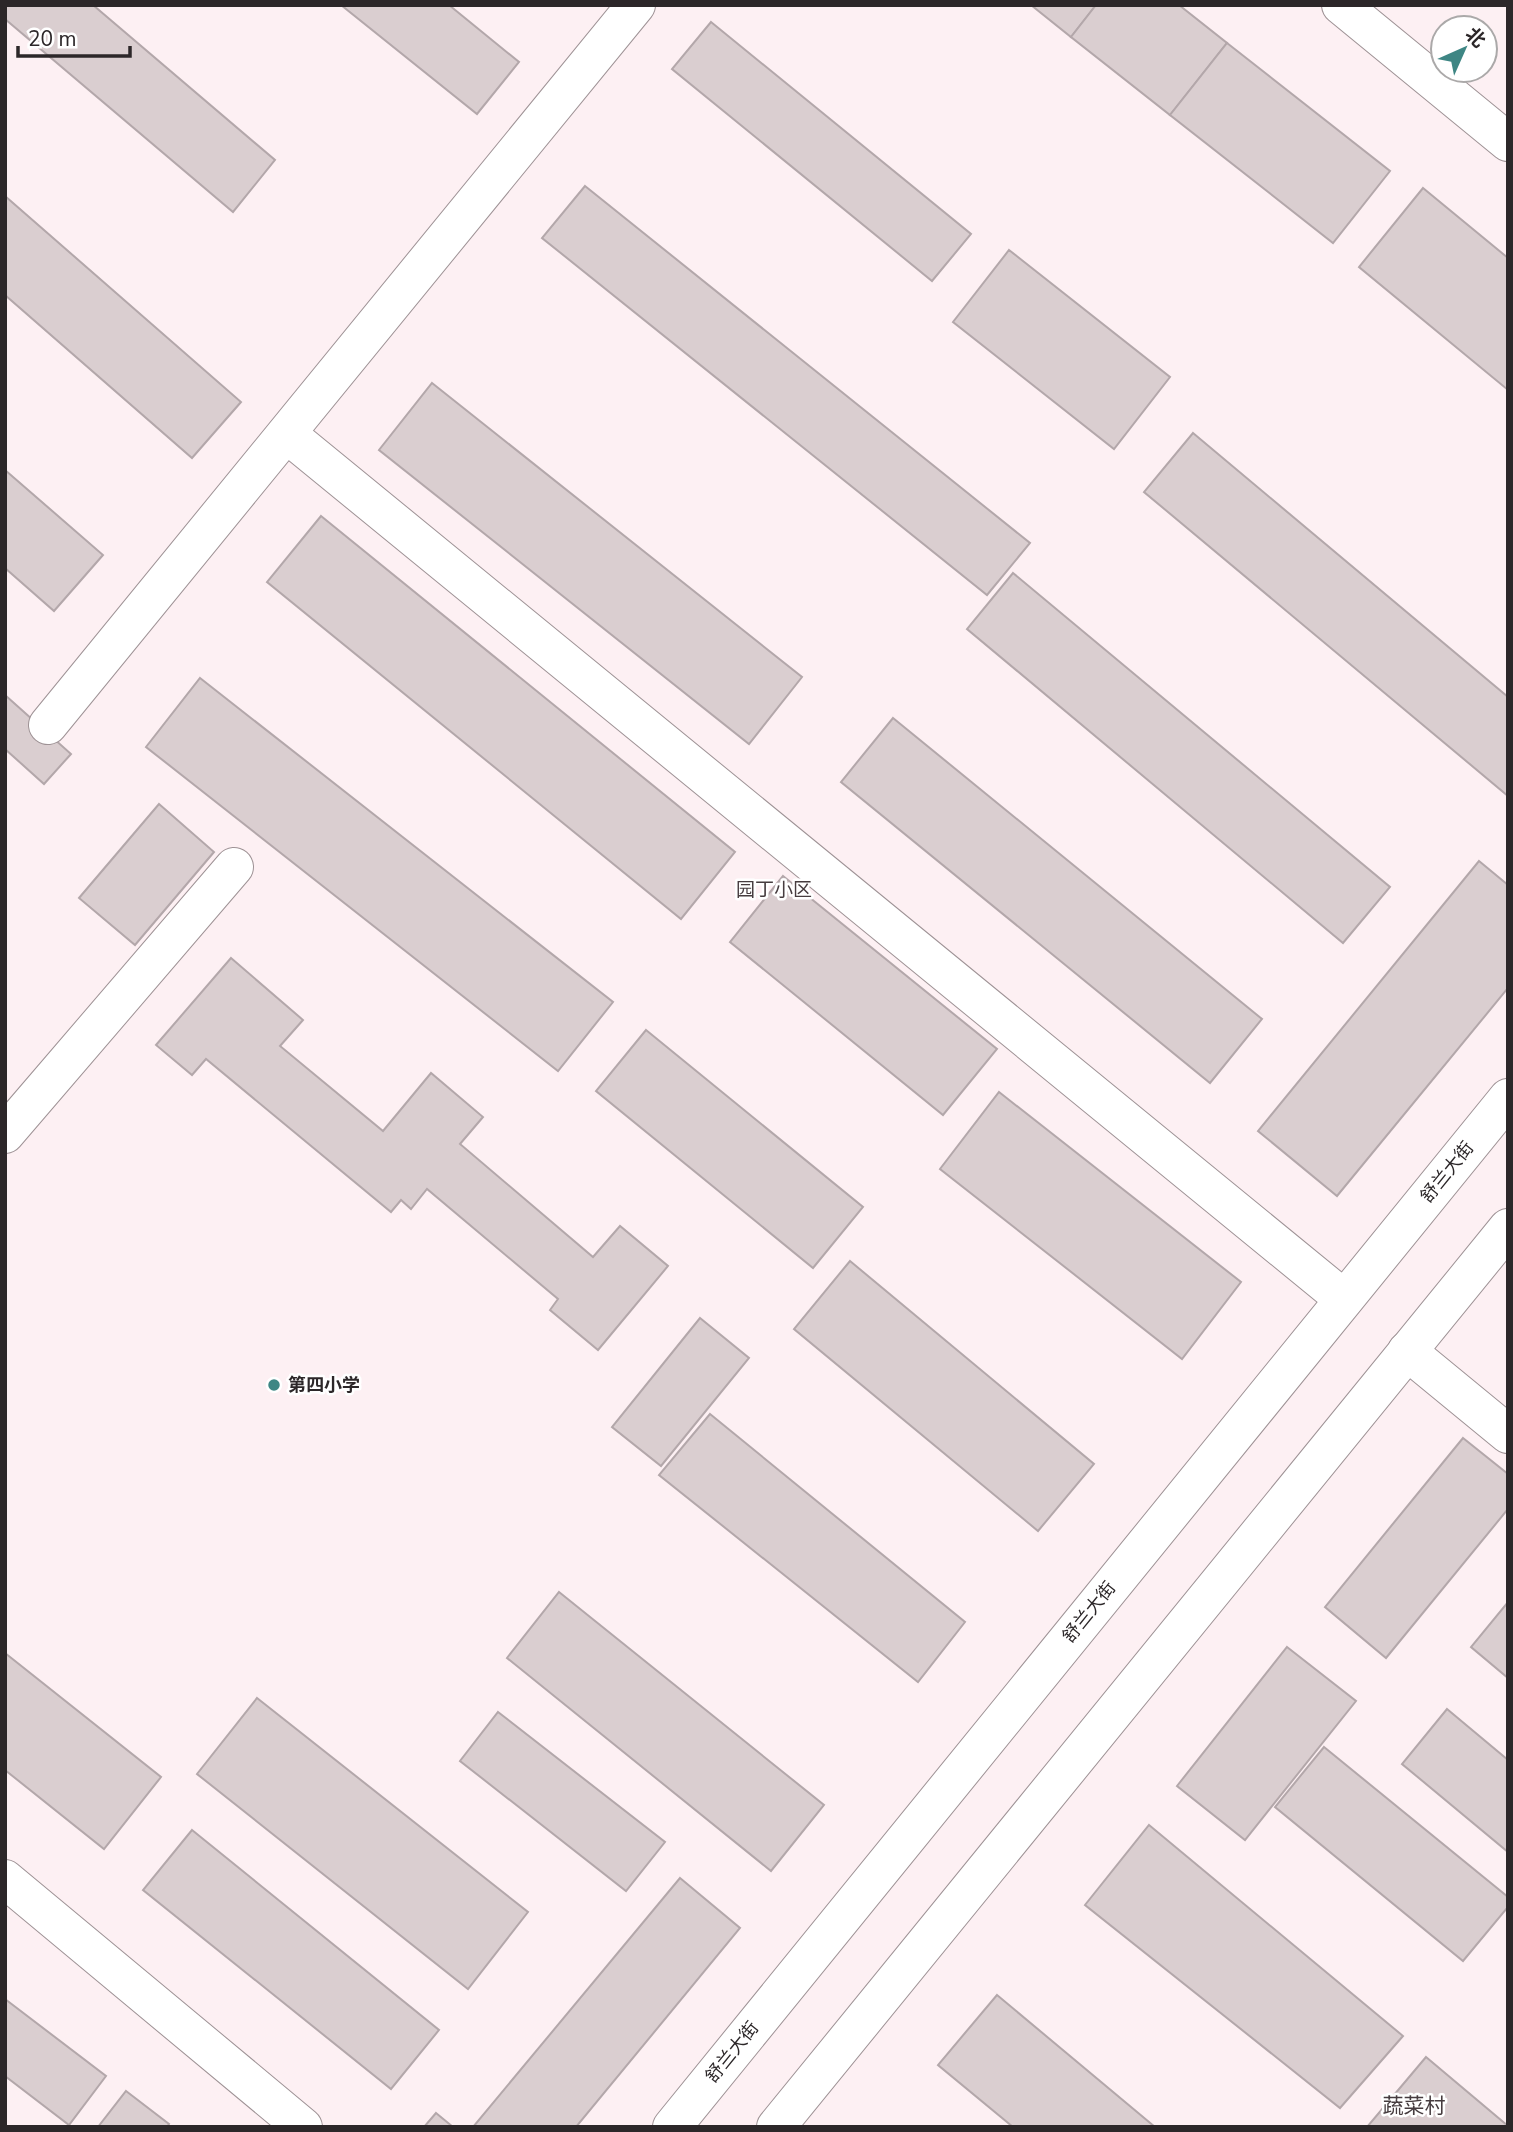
<svg xmlns="http://www.w3.org/2000/svg" width="1513" height="2132" font-family="'Nunito Sans','Noto Sans SC',sans-serif">
  <style>
    .building { fill: #daced0; stroke: #b3a7aa; stroke-width: 2 }
    .lines { fill: none; stroke-linecap: round; stroke-linejoin: round }
    .minor-casing { stroke: #9e9295; stroke-width: 40 }
    .major-casing { stroke: #9e9295; stroke-width: 40 }
    .minor { stroke: #fff; stroke-width: 38 }
    .major { stroke: #fff; stroke-width: 38 }
    .poi-dot { fill: #3e8684; stroke: #fff; stroke-width: 2.5 }
    .labels { text-anchor: middle; dominant-baseline: central; stroke-width: 5; stroke-linejoin: round; paint-order: stroke }
    .street-label { font-size: 18px; fill: #2c2729; stroke: #fff }
    .poi-label { font-size: 18px; font-weight: bold; fill: #2c2729; stroke: #fff; text-anchor: start }
    .neighbourhood-label { font-size: 19px; fill: #463c3f; stroke: #fff }
    .quarter-label { font-size: 21px; fill: #463c3f; stroke: #fff }
  </style>
  <rect width="100%" height="100%" fill="#fdf0f3"/>
  <g class="building">
    <polygon points="5,5 93,5 275,160 233,212 5,19"/>
    <polygon points="341,5 449,5 519,62 477,114"/>
    <polygon points="1031,5 1096,5 1071,37"/>
    <polygon points="1096,5 1179,5 1227,43 1170,115 1071,37"/>
    <polygon points="711,22 971,234 932,281 672,69"/>
    <polygon points="1227,43 1390,171 1333,243 1170,115"/>
    <polygon points="585,186 1030,543 987,595 542,238"/>
    <polygon points="1423,188 1508,258 1508,390 1359,267"/>
    <polygon points="5,196 241,402 192,458 5,295"/>
    <polygon points="1009,250 1170,377 1114,449 953,322"/>
    <polygon points="432,383 802,677 749,744 379,450"/>
    <polygon points="1193,433 1508,697 1508,796 1144,492"/>
    <polygon points="5,470 103,555 54,611 5,568"/>
    <polygon points="321,516 735,852 681,919 267,582"/>
    <polygon points="1013,573 1390,887 1343,943 967,629"/>
    <polygon points="200,678 613,1002 558,1071 146,747"/>
    <polygon points="5,695 71,754 44,784 5,749"/>
    <polygon points="893,718 1262,1019 1210,1083 841,782"/>
    <polygon points="159,804 214,852 135,945 79,898"/>
    <polygon points="1479,861 1508,885 1508,988 1337,1196 1258,1131"/>
    <polygon points="783,876 997,1049 943,1115 730,942"/>
    <polygon points="231,958 303,1020 280,1046 383,1131 431,1073 483,1117 460,1144 593,1257 620,1226 668,1266 598,1350 550,1310 558,1299 427,1189 411,1209 401,1200 391,1212 206,1059 192,1075 156,1045"/>
    <polygon points="646,1030 863,1207 813,1268 596,1091"/>
    <polygon points="999,1092 1241,1282 1182,1359 940,1169"/>
    <polygon points="850,1261 1094,1464 1038,1531 794,1329"/>
    <polygon points="700,1318 749,1358 661,1466 612,1427"/>
    <polygon points="710,1414 965,1622 918,1682 659,1475"/>
    <polygon points="1463,1438 1508,1474 1508,1509 1386,1658 1325,1607"/>
    <polygon points="559,1592 824,1805 771,1871 507,1658"/>
    <polygon points="1508,1602 1508,1678 1471,1647"/>
    <polygon points="1287,1647 1356,1701 1245,1840 1177,1786"/>
    <polygon points="5,1653 161,1777 104,1849 5,1770"/>
    <polygon points="257,1698 528,1912 468,1989 197,1774"/>
    <polygon points="1447,1709 1508,1760 1508,1852 1402,1764"/>
    <polygon points="498,1712 665,1842 626,1891 460,1761"/>
    <polygon points="1324,1747 1508,1897 1508,1907 1463,1961 1275,1807"/>
    <polygon points="1149,1825 1403,2036 1340,2108 1085,1905"/>
    <polygon points="192,1830 439,2030 391,2089 143,1890"/>
    <polygon points="680,1878 740,1928 576,2127 473,2127"/>
    <polygon points="997,1995 1155,2127 1013,2127 938,2065"/>
    <polygon points="5,1999 106,2076 69,2125 5,2076"/>
    <polygon points="1426,2057 1508,2126 1508,2127 1367,2127"/>
    <polygon points="126,2091 169,2124 167,2127 98,2127"/>
    <polygon points="436,2113 453,2127 424,2127"/>
  </g>
  <g class="lines">
    <defs>
      <g id="minor">
        <polyline points="1341,5 1508,142"/>
        <polyline points="287,434 1344,1299"/>
        <polyline points="48,725 636,5"/>
        <polyline points="5,1134 234,867"/>
        <polyline points="1407,1351 1508,1434"/>
        <polyline points="5,1879 303,2127"/>
      </g>
      <g id="major">
        <polyline points="672,2127 1508,1098"/>
        <polyline points="776,2127 1508,1228"/>
      </g>
    </defs>
    <use href="#minor" class="minor-casing"/>
    <use href="#major" class="major-casing"/>
    <use href="#minor" class="minor"/>
    <use href="#major" class="major"/>
  </g>
  <circle class="poi-dot" cx="274" cy="1385" r="7"/>
  <g class="labels">
    <g class="street-label">
      <text transform="translate(1447 1172) rotate(-51)">舒兰大街</text>
      <text transform="translate(1089 1612) rotate(-51)">舒兰大街</text>
      <text transform="translate(732 2052) rotate(-51)">舒兰大街</text>
    </g>
    <g class="poi-label">
      <text x="288" y="1385">第四小学</text>
    </g>
    <g class="neighbourhood-label">
      <text x="774" y="890">园丁小区</text>
    </g>
    <g class="quarter-label">
      <text x="1414" y="2106">蔬菜村</text>
    </g>
  </g>
  <rect width="1513" height="2132" fill="none" stroke="#2c2729" stroke-width="14"/>
  <g transform="translate(1464 49) rotate(45)"><circle r="33" fill="#ffffff" stroke="#aba9a9" stroke-width="2"/>
  <path d="M0-5L12 26L0 18L-12 26Z" fill="#3e8684"/>
  <text y="-10" font-size="19" font-weight="bold" text-anchor="middle" fill="#2c2729">北</text>
  </g>
  <path d="M18 46v10h112v-10" fill="none" stroke="#2c2729" stroke-width="3.5"/>
  <text x="28" y="46" font-size="21" fill="#2c2729" stroke="#ffffff" stroke-width="5" paint-order="stroke">20 m</text>
</svg>
